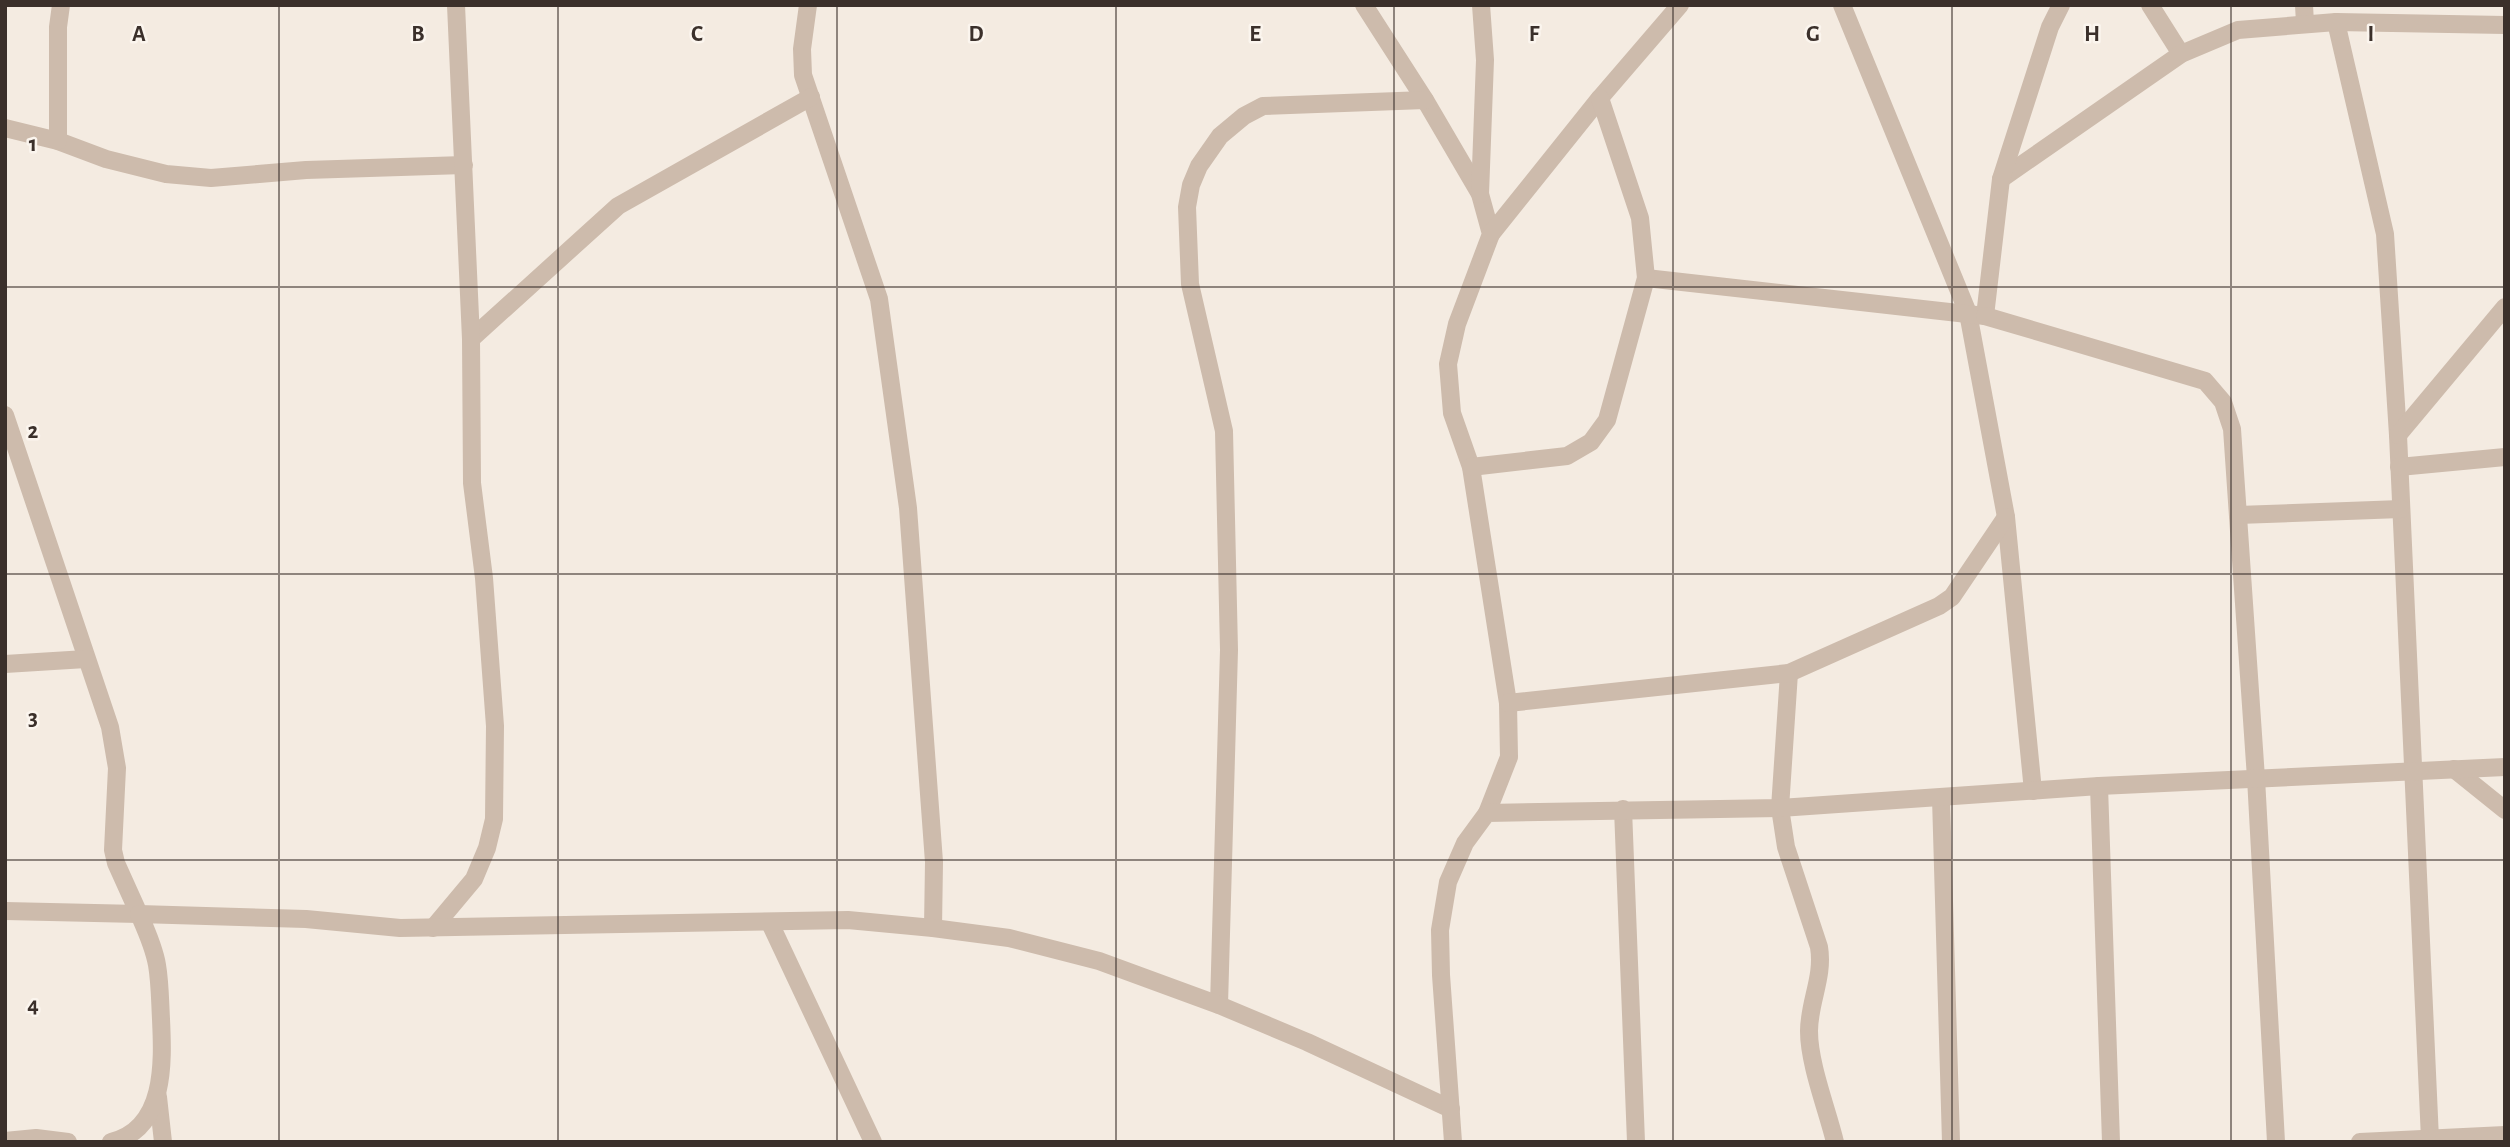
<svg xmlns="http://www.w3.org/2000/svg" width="2510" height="1147" font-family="'Alegreya Sans',sans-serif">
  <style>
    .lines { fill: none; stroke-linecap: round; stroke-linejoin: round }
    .minor { stroke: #cdbbac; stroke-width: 18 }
    .grid { fill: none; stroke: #3b302b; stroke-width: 2; stroke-opacity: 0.55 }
    .grid-label { font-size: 23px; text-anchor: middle; font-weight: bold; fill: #3b302b; stroke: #fbf5ee; stroke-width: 5; stroke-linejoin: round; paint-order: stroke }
  </style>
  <rect width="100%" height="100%" fill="#f4ebe1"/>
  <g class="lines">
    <g class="minor">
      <polyline points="808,5 802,49 803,75 879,299 908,508 934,862 933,928"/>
      <polyline points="1364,5 1425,100 1480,194 1491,234 1457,324 1448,364 1452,413 1471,467 1508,703 1509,757 1487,813"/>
      <polyline points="1842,5 1968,313 2006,517 2033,791"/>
      <polyline points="2150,5 2181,54"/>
      <polyline points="2304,5 2305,23"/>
      <polyline points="2336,22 2385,234 2398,435 2430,1139"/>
      <polyline points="5,128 58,141 106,159 166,174 211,178 306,170 464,165"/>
      <polyline points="58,141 58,27 61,5"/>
      <polyline points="2001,179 2181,54 2238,30 2336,22 2505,25"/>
      <polyline points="1480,194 1485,60 1481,5"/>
      <polyline points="1491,234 1600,98 1680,5"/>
      <polyline points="1646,278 1985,316 2001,179 2050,27 2061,5"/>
      <polyline points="1985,316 2205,381 2223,402 2232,429 2256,778 2276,1142"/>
      <polyline points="471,339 618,206 811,97"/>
      <polyline points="5,415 110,727 117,768 113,850 116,863 139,914 5,911"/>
      <polyline points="2398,435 2505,307"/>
      <polyline points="1471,467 1567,456 1591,442 1607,420 1646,278 1640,218 1600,98"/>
      <polyline points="2399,467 2505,457"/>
      <polyline points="2238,515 2401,509"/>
      <polyline points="5,664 86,659"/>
      <path d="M1789,673L1780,808L1786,847L1819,947C1824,977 1809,1002 1809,1031C1809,1064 1827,1109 1835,1142"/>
      <polyline points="1508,703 1789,673 1939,606 1952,597 2006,517"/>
      <polyline points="2454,769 2505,810"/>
      <polyline points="2099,786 2111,1142"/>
      <polyline points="1941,798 1951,1142"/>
      <polyline points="1623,809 1636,1142"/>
      <polyline points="770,923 873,1142"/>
      <polyline points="433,928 474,879 487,848 494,819 495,726 484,578 472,483 471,339 456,5"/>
      <polyline points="1219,1005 1229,650 1224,431 1190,284 1187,207 1191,185 1199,166 1220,136 1244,116 1263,106 1425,100"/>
      <polyline points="158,1097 163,1142"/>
      <polyline points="5,1141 36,1138 68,1142"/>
      <path d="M111,1142C166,1129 163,1062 161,1019C160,1001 160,982 157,965C154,947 146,930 139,914L306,919L400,928L848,920L933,928L1009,938L1099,961L1219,1005L1307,1042L1451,1109"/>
      <polyline points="1453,1142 1441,975 1440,930 1448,882 1465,843 1487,813 1780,808 2099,786 2505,767"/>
      <polyline points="2360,1142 2505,1135"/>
    </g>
  </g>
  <path class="grid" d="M279,5V1142M558,5V1142M837,5V1142M1116,5V1142M1394,5V1142M1673,5V1142M1952,5V1142M2231,5V1142M5,287H2505M5,574H2505M5,860H2505"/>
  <g class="grid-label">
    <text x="139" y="41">A</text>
    <text x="418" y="41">B</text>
    <text x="697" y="41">C</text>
    <text x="976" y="41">D</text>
    <text x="1255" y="41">E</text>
    <text x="1534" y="41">F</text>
    <text x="1813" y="41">G</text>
    <text x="2092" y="41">H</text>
    <text x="2371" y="41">I</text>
    <text x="33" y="151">1</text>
    <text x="33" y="438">2</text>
    <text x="33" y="725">3</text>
    <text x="33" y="1012">4</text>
  </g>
  <rect width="2510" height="1147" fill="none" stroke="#3b302b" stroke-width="14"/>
</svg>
